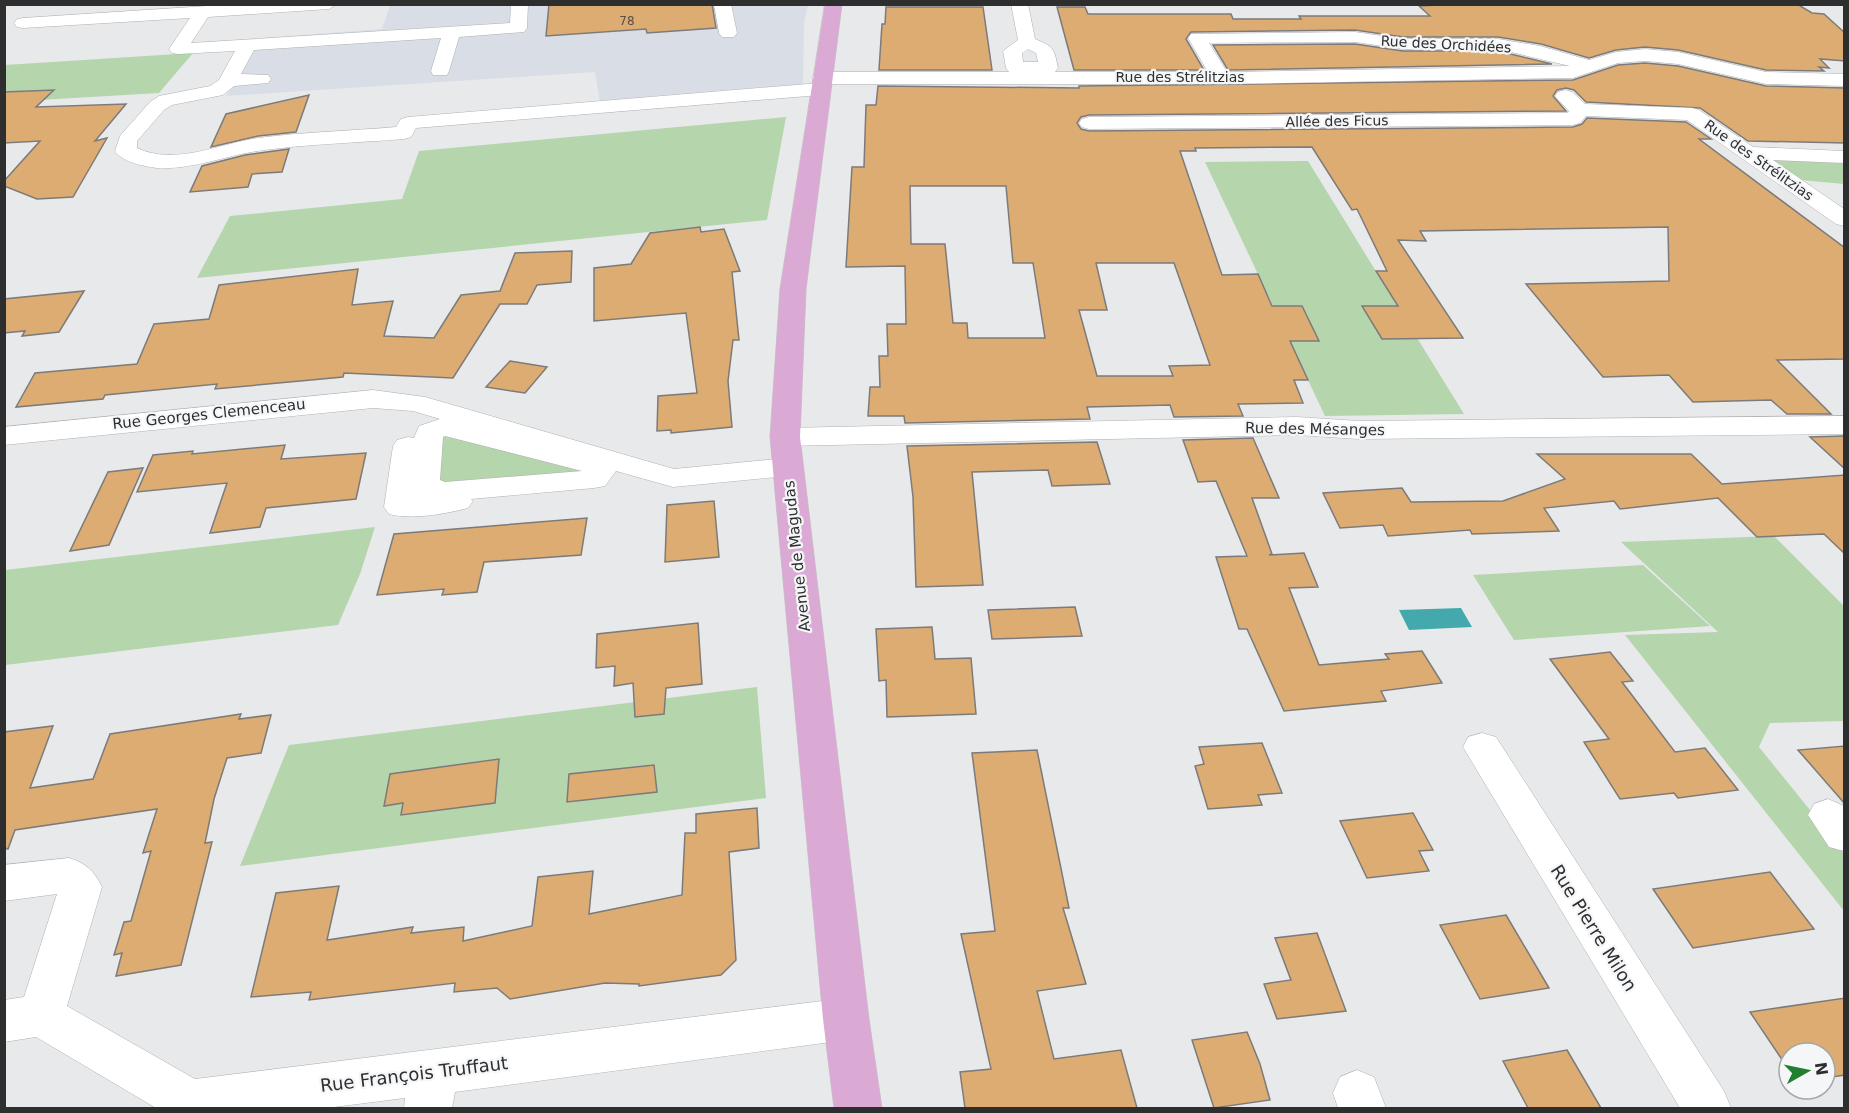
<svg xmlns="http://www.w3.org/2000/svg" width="1849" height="1113" font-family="'DejaVu Sans',sans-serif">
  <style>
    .built { fill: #d9dee6 }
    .green { fill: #b5d5ad }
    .water { fill: #43a9ac }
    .building { fill: #ddac73; stroke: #7c7b7a; stroke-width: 1.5; fill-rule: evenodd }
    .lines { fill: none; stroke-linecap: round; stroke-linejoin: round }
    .minor-casing { stroke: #afb0b1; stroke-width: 1 }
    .major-casing { stroke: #c4c4c5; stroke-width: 1 }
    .minor { fill: #fff; fill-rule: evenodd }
    .major { fill: #daaad5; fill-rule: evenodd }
    .labels { text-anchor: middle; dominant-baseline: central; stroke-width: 4.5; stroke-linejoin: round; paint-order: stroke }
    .number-label { font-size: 12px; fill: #5a4e40 }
    .far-street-label { font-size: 14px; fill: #2e2e2f; stroke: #f5f6f8 }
    .street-label { font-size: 15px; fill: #2e2e2f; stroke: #f5f6f8 }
    .near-street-label { font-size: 18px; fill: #2e2e2f; stroke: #f5f6f8 }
  </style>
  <rect width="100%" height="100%" fill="#e8e9ea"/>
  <polygon class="built" points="390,5 808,5 804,22 803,86 600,102 595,72 226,96 260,38 382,29"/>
  <g class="green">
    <polygon points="193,53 159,93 5,102 5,65"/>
    <polygon points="786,117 767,220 197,278 230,216 402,199 419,151"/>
    <polygon points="1776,159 1844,161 1844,184 1800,180 1774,161"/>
    <polygon points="1308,161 1464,414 1325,416 1205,162"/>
    <polygon points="435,432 590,473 451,489 430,479"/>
    <polygon points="375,527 360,574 338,625 5,665 5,570"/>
    <polygon points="1774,536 1844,606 1844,721 1770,723 1759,747 1844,852 1844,911 1625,635 1718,632 1621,542"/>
    <polygon points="1643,565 1710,626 1514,640 1473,575"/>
    <polygon points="757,687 766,798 240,866 289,745"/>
  </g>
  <polygon class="water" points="1461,608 1472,627 1409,630 1399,610"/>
  <g class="building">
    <polygon points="549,4 712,4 716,28 647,33 646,29 546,36"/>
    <polygon points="1459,4 1797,4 1812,13 1824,14 1845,33 1845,61 1820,59 1829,68 1819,67 1824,71 1766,70 1678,50 1645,47 1616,50 1589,58 1541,44 1498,37 1403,37 1355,30 1191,32 1186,39 1204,70 1074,70 1057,7 1085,7 1088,14 1231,14 1233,19 1301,19 1299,16 1430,16 1419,6"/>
    <polygon points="886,7 983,7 992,70 879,70 882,24 885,24"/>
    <polygon points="1355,44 1403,51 1498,51 1552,64 1228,70 1213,45"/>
    <path d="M1645,63L1678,66L1766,86L1844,88L1845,143L1748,141L1700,108L1586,102L1574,90L1566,88L1557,90L1553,96L1566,111L1089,115L1081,117L1077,123L1081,129L1089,131L1573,127L1582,124L1587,118L1686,122L1711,139H1699L1845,248V359L1777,360L1831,414H1787L1771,400L1693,402L1669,375L1603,377L1526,284L1669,281L1668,227L1420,231L1426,241L1398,240L1463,338L1382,339L1362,306H1398L1376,271H1387L1357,209L1352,210L1312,147L1195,148L1196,151H1180L1222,275L1258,274L1272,306H1302L1319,341H1290L1308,380H1294L1303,403L1238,404L1243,416L1174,417L1170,405L1087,407L1090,419L905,423L904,416H868L870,387H880L879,356H888L887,324H906L905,266L846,267L852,167H864L866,105H876L878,86L1079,88V86L1573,80L1618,65ZM910,186H1006L1013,263H1033L1045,338H968L967,323H953L945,244H911ZM1096,263H1174L1210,365L1169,366L1173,376H1097L1079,310H1107Z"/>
    <polygon points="54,90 36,107 126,104 95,141 107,138 73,197 37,199 4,186 4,181 40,141 4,143 4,92"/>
    <polygon points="309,95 296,132 258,136 211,147 226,114"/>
    <polygon points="289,149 282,172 252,174 248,187 190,192 202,166 245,155"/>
    <polygon points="700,227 701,232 724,229 740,271 732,272 739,340 733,340 728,381 732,427 671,433 671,430 657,431 658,396 697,393 686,313 594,321 594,268 631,264 650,233"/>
    <polygon points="572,251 571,282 537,285 527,304 500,304 453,378 344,373 343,377 215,389 217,384 105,395 103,399 16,407 35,373 137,364 154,324 209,319 219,285 358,269 352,305 393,301 384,336 434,338 461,295 500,291 515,253"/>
    <polygon points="84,291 59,332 22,336 25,331 4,333 4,299"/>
    <polygon points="510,361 547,367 525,393 486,387"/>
    <polygon points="1845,436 1845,469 1810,437 1844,436"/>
    <polygon points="1253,438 1279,498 1252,498 1272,554 1269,555 1304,553 1318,587 1289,588 1319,665 1389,659 1385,654 1422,651 1442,683 1381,691 1386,701 1284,711 1247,629 1239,629 1216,557 1247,556 1216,481 1198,482 1183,440"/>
    <polygon points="1097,442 1110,484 1052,486 1048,470 972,472 983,585 916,587 913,497 907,446"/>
    <polygon points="285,445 281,459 366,453 356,499 266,508 260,527 210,533 227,483 137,492 153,455 193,451 192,454"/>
    <polygon points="1537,454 1691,454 1722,484 1845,475 1845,554 1824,534 1757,537 1718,498 1620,509 1614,501 1544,508 1559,531 1472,534 1470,530 1388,536 1383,525 1340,528 1323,493 1402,488 1411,502 1503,501 1565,479"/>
    <polygon points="143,468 109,545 70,551 108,472"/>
    <polygon points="714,501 719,557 665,562 667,505"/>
    <polygon points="587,518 581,555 484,562 477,592 442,595 444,589 377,595 394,534"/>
    <polygon points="1075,607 1082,636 992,639 988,610"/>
    <polygon points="698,623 702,684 666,688 664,714 635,717 633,683 614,686 615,666 596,668 597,634"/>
    <polygon points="932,627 935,659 971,658 976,714 887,717 886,680 879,681 876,629"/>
    <polygon points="1610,652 1633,681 1622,682 1675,752 1705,748 1738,790 1678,798 1674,793 1620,799 1584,742 1609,739 1550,659"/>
    <polygon points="241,714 239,719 271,715 261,753 227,758 214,799 205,843 212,842 181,965 116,976 122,953 114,955 124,922 131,921 151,851 143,853 157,809 15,830 8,849 4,848 4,732 53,726 30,788 93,779 110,734"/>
    <polygon points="1262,743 1282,793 1258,795 1262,805 1208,809 1195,766 1204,764 1199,747"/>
    <polygon points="1845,746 1845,804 1798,750"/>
    <polygon points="1037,750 1069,908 1063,908 1086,984 1037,991 1054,1059 1121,1050 1137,1108 965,1108 960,1072 991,1069 961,934 995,931 972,753"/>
    <polygon points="499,759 495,803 401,815 403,803 384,806 390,774"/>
    <polygon points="654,765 657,792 567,802 569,774"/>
    <polygon points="757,808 759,848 729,852 736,960 721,975 639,986 639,984 605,983 510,999 497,988 454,992 455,983 309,1000 311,992 251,997 276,893 339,886 327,940 413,927 411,933 464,927 463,941 532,926 538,877 593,871 589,914 682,895 685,833 696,833 696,814"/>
    <polygon points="1413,813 1433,850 1419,851 1429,871 1367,878 1340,821"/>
    <polygon points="1770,872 1814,929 1693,948 1653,889"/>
    <polygon points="1506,915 1549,988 1480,999 1440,925"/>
    <polygon points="1317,933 1346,1011 1277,1019 1264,984 1291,980 1275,938"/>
    <polygon points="1845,998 1845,1075 1825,1078 1825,1053 1789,1053 1789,1070 1750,1012"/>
    <polygon points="1247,1032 1260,1064 1270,1100 1214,1108 1192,1040"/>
    <polygon points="1567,1050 1601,1108 1528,1108 1503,1061"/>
  </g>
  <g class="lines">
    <defs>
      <g id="minor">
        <path d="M238,4H337L329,9L208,17L191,43L510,23L511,4H528L527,28L524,32L459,37L449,71L447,75H433L431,71L441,38L254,50L241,74L268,75L271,79L268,83L234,86L223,95L172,105L164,110L137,141V148C175,166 219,144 258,138C304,132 350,131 396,127L401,119L408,117L820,83L812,78L815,74L822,72H1009L1006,68L1003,51L1018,40L1011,4H1028L1035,39C1054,47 1054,48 1058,68L1055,72H1208L1188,38L1191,34L1355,32L1403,39H1498L1540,46L1589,60L1616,52L1645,49L1678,52L1766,72L1844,74V86L1766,84L1678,64L1645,61L1618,63L1573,78L1221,84H822L830,89L827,93L820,95L416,128L411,137L404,139C355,143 305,144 257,151C224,156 191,170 157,168C144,166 123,163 115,151L120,136L150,102L159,96L210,86L219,80L235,51L178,54L172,53L169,49L190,18L23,28L17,27L14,23L17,19L23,18ZM1355,42L1403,49H1498L1570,66L1227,72L1209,43ZM1028,49L1036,53L1038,62H1023L1022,53Z"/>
        <polygon points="714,4 731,4 737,33 734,37 722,37 719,33"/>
        <polygon points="1565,90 1572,92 1585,104 1692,108 1699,110 1753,147 1844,151 1844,163 1773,160 1844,209 1844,226 1836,224 1687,120 1586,116 1580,123 1573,125 1089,129 1082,127 1079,123 1082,119 1089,117 1567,113 1569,111 1555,96 1558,92"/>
        <path d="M373,390L425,397L674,469L787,458L798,461L802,467L798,473L787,476L673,487L616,471L605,486L594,488L471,499L473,501L468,508C445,514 412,520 389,514L384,507L393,446L397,440L408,437L414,438L419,426L440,419L413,411L373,408L4,445V427ZM445,436L582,471L445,482L440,480L443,437Z"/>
        <polygon points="1844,416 1844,434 1359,439 1297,435 785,446 775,443 770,437 775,431 785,428 1297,417 1359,421"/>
        <polygon points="1482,733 1496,737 1724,1091 1731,1108 1680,1108 1463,747 1468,737"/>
        <polygon points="1828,799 1844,806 1844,851 1829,847 1808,815 1814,804"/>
        <path d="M69,858C86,863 94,871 102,887L67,1006L195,1079L846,998L862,1004L869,1019L862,1034L846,1040L455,1092L452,1108H404L405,1098L326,1108H156L36,1037L4,1042V1000L24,997L57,894L4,901V865Z"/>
        <polygon points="1357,1070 1374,1077 1386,1108 1338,1108 1333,1093 1340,1077"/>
      </g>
      <polygon id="major" points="825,4 842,4 806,289 800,437 869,1019 882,1108 834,1108 823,1019 770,437 780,289"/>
    </defs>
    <use href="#minor" class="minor-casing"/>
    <use href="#major" class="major-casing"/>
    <use href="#minor" class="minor"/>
    <use href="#major" class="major"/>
  </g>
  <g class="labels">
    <g class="number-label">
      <text x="627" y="21">78</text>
    </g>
    <g class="far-street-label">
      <text transform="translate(1446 44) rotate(3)">Rue des Orchidées</text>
      <text x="1180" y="77">Rue des Strélitzias</text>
      <text transform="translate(1337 121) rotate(-1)">Allée des Ficus</text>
      <text transform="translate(1759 160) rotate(35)">Rue des Strélitzias</text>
    </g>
    <g class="street-label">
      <text transform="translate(209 414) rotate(-6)">Rue Georges Clemenceau</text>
      <text transform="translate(1315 429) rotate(1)">Rue des Mésanges</text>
      <text transform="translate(797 556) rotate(-96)">Avenue de Magudas</text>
    </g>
    <g class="near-street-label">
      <text transform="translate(1594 928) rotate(58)">Rue Pierre Milon</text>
      <text transform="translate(414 1074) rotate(-7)">Rue François Truffaut</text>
    </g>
  </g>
  <rect width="1849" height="1113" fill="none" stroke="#2e2e2f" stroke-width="12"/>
  <g transform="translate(1807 1071) rotate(81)"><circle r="28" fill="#f5f6f8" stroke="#a5a6a8" stroke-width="1.5"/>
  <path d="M0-4.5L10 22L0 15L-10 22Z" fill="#217f30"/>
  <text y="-9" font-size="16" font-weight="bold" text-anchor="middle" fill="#2e2e2f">N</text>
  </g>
</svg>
